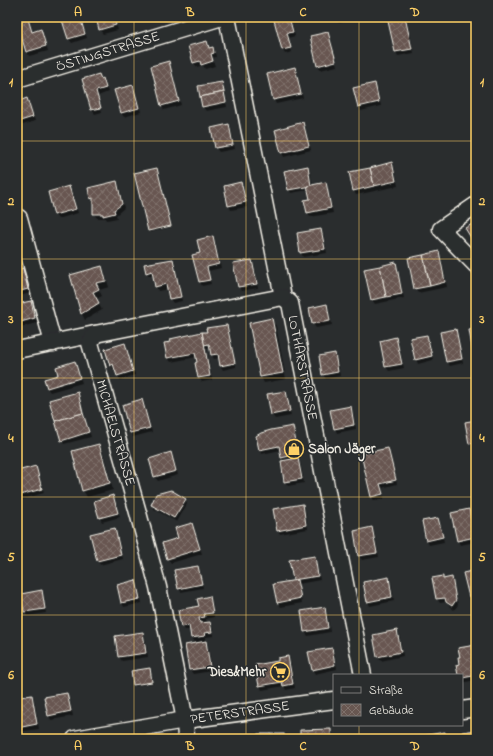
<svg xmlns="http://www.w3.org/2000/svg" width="493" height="756" font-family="'Indie Flower',sans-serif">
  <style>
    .shadow { fill: #0007 }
    .building { fill: url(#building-cross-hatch); stroke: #f4f1e8 }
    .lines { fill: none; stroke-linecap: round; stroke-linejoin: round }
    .minor-casing { stroke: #f4f1e8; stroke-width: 19 }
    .minor { stroke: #2a2d2e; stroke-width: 16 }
    .grid { fill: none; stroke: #ffd166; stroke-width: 1; stroke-opacity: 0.55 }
    .labels { text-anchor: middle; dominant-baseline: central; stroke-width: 3; stroke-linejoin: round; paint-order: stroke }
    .street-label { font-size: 14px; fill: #f4f1e8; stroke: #2a2d2e }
    .poi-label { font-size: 14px; font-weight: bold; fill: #f4f1e8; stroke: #2a2d2e; text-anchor: start }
    .neatline { fill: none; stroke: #ffd166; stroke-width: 1.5 }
    .grid-label { font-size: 13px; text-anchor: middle; font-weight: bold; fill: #ffd166 }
  </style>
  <defs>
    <pattern id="building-cross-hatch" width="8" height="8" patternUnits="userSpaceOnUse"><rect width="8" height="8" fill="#685751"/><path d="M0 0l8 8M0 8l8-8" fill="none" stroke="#7e706a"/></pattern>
  </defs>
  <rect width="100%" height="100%" fill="#2a2d2e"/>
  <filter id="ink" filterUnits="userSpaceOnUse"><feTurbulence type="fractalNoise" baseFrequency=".025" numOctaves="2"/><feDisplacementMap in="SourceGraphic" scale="8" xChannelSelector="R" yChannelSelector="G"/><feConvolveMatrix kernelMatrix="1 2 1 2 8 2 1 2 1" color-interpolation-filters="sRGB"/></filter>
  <g filter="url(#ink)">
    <g class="shadow">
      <polygon points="62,17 80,17 87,38 72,43 69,39"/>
      <polygon points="97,17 114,17 118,30 103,34 100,30"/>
      <polygon points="130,17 149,17 150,19 133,24"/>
      <polygon points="287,17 289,17 291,21 295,36 288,38 292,52 285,54 283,50 275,20"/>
      <polygon points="336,17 353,17 354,19 339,23"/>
      <polygon points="388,17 406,17 414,53 398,56 396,52"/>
      <polygon points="28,20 33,33 40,30 43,34 48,51 29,56 27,52 18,23"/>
      <polygon points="328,33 330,37 337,66 320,70 318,66"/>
      <polygon points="206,42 210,49 212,48 215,52 216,57 212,58 215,66 205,69 203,65 197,67 194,63 190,47"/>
      <polygon points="169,63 171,67 181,105 164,110 162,106"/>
      <polygon points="294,68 297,73 303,98 276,104 274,100"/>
      <polygon points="83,79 103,79 105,83 108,92 98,96 102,112 95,114 92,110"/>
      <polygon points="221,83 223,87 227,107 206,111 203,107 200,87"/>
      <polygon points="374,84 377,89 381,106 361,111 359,106"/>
      <polygon points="132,86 135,91 141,112 124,117 121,113"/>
      <polygon points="27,100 29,104 35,121 17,127 17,103"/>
      <polygon points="302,123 305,128 311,150 284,157 282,153"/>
      <polygon points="229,125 231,130 235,149 219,152 216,148 212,129"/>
      <polygon points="391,163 394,168 398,186 356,195 354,191"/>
      <polygon points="308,167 310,172 313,186 325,184 327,188 333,213 310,217 308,213 305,201 311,200 309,190 291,193 289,189"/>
      <polygon points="157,171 171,227 150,232 149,230"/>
      <polygon points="117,182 119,186 124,208 116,215 117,218 107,220 106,218 97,218 94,214 94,203 91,198"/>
      <polygon points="241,184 243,188 247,207 231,210 229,206"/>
      <polygon points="69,187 71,191 78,213 58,219 55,215"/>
      <polygon points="321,230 323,234 327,253 303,257 301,253 298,234"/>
      <polygon points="212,237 215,242 221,268 208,271 211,284 202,286 200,282 201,254"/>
      <polygon points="438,252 441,257 447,287 418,293 415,289"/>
      <polygon points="172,260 175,264 182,301 173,303 170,299 168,289 158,291 156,286 154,276 149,276 147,272"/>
      <polygon points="252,261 254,265 258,288 241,291 239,287"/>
      <polygon points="395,263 397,268 404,298 375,304 372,300 366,270"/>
      <polygon points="102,267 105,274 109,287 99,290 102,296 96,299 102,310 85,320 82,314 71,276"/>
      <polygon points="22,270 24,274 30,293 17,297 17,271"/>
      <polygon points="31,302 33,306 37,323 17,328 17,305"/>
      <polygon points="326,305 329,310 332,325 316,328 313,324 310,309"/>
      <polygon points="272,320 276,326 286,379 264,383 261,377 250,324"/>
      <polygon points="227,326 229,330 235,362 221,365 219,358 214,359 212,355 211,348 206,349 212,380 202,382 199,378 197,357 171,362 168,358 165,344 208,332"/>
      <polygon points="455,330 457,334 463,363 450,366 447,362"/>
      <polygon points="427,336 429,340 433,360 418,364 416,359"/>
      <polygon points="396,338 398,343 404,368 389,371 386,367"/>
      <polygon points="125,344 127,348 135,375 120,380 118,375 116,369 113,369 111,365"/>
      <polygon points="334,354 337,358 340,376 326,379 323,375"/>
      <polygon points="75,363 77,367 82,383 50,392 47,388 45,380 59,376"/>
      <polygon points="236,364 236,367 223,370 221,367"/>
      <polygon points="285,392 288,396 291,416 275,419 272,415"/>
      <polygon points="77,393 79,398 91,437 64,444 62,440"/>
      <polygon points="141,400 144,404 152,432 133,437 131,433 123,406"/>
      <polygon points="350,407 353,412 356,429 337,433 335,428"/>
      <polygon points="476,421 476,447 473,448 470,444"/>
      <polygon points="292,427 294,431 300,458 298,459 300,463 304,483 288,486 285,482 284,461 282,457 281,450 262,454 260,450"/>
      <polygon points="99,445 102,451 113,490 87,497 83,490"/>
      <polygon points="388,449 390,453 397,484 382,488 384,499 374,501 372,497"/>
      <polygon points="170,453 173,458 178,475 158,481 155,477 150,459"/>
      <polygon points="35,467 38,472 44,493 23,499 21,495 17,482 17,472"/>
      <polygon points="113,497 115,501 120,517 102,522 100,518"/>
      <polygon points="185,500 187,504 177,522 154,509 152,505"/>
      <polygon points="302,505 305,509 308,529 280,534 278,530"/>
      <polygon points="469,511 471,515 476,542 460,545 458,541"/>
      <polygon points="438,519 440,523 444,542 429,545 427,541"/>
      <polygon points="192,524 194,528 202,554 171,563 168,559 164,544 179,539"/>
      <polygon points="372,528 374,533 379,557 362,560 359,556 355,532"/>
      <polygon points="114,530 117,534 123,559 100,565 98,560"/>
      <polygon points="314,557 316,561 320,580 298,584 302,603 281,607 278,603 294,581 290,561"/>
      <polygon points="198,567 200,571 203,588 181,592 179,588"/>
      <polygon points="476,571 476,600 472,601 470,597 465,573"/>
      <polygon points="442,577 444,580 451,578 453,583 458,605 454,610 449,606 447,602 440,603 437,599 433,579"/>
      <polygon points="388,578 391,582 394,601 370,606 368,602"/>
      <polygon points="135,581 138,586 142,603 124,607 122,603 118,585"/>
      <polygon points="41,591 43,596 46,613 27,616 25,612"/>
      <polygon points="209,598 212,602 214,617 206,619 207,623 210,623 212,627 214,636 206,637 206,640 204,641 208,647 212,671 193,674 190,670 195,644 192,638 190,630 185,630 182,626"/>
      <polygon points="324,608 327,612 330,632 308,636 305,632"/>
      <polygon points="396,631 399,635 403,656 381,661 378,657"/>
      <polygon points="142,633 145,637 148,657 122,661 119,657"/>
      <polygon points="476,646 476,670 473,670 475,680 462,683 462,675 459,675 460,665"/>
      <polygon points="332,649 334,653 337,669 315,674 312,669"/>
      <polygon points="288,657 290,662 295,688 286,690 284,686 262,690 260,686 279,661"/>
      <polygon points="153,682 153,683 135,686 134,685"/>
      <polygon points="67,694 69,698 73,716 51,720 49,716"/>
      <polygon points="32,696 34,700 39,729 17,732 17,711 23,710"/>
      <polygon points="330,730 333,735 333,739 301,739"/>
    </g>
    <g class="building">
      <polygon points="61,17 80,17 85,34 68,39"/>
      <polygon points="96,17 114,17 116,25 99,30"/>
      <polygon points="283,17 289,17 293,32 287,33 291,48 282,50 274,20"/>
      <polygon points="387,17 405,17 412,49 395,52"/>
      <polygon points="28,19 32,32 41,29 46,46 26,52 17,23"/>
      <polygon points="328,32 336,61 317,66 310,36"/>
      <polygon points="207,41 209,48 213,47 214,53 211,54 213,61 201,65 200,61 193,63 188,46"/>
      <polygon points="169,61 179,101 161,106 151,66"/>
      <polygon points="295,67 301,94 273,100 267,74"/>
      <polygon points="99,74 101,79 103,78 106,88 96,91 101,108 91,110 82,79"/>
      <polygon points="222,82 224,92 200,97 198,86"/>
      <polygon points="375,83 379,102 358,107 353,88"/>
      <polygon points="133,85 139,108 121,113 114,90"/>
      <polygon points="224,92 226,102 202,107 200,97"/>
      <polygon points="27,98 33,117 17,122 17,102"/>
      <polygon points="303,122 309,146 281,153 275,130"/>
      <polygon points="229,124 233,145 215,148 211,128"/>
      <polygon points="392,162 396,181 374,186 370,168"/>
      <polygon points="308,166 311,186 288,190 284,171"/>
      <polygon points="157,168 171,226 148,231 134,173"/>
      <polygon points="370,168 374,186 353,191 349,172"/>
      <polygon points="117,181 122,204 114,210 115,213 103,216 103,214 93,214 93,198 90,199 88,188"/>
      <polygon points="241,182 246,202 228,206 224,186"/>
      <polygon points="326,182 331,208 307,213 304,200 310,199 307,186"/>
      <polygon points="69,186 76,209 54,215 48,192"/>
      <polygon points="476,222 476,246 465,228"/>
      <polygon points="321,229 325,249 300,253 297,233"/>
      <polygon points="213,236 219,264 207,267 210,280 199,282 192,255 200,253 197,240"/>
      <polygon points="439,251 445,282 430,286 423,255"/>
      <polygon points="423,255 430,286 414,289 408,258"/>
      <polygon points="173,259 181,297 169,299 166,284 155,287 152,271 146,273 144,264"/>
      <polygon points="252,260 257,284 238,287 233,263"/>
      <polygon points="396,262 402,294 386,297 380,266"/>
      <polygon points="102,266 106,281 96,283 99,289 93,292 99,303 81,314 70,275"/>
      <polygon points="380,266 386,297 371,300 364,269"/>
      <polygon points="23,268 28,289 17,292 17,270"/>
      <polygon points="31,301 35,318 17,323 17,304"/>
      <polygon points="327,304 330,321 312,324 309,308"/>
      <polygon points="272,318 283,373 260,377 249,323"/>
      <polygon points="227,325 235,363 220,366 218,354 211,355 209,344 204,345 202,332 207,332 206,328"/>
      <polygon points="456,329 462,359 446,362 440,332"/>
      <polygon points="476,329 476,352 473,353 469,330"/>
      <polygon points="202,332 210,376 198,378 195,363 197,362 195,353 167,358 164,343 171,342 170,339"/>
      <polygon points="427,335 432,356 415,360 410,338"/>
      <polygon points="396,337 402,364 385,367 380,341"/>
      <polygon points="125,343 133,371 117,376 113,364 110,366 105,349"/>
      <polygon points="335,353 338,372 322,375 319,356"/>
      <polygon points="75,361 80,378 47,388 44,379 58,375 56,367"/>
      <polygon points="286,391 290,411 271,415 267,394"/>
      <polygon points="78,392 83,413 55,421 49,400"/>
      <polygon points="142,399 150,428 130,433 122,405"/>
      <polygon points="351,406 354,425 334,429 330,410"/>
      <polygon points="83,413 89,432 61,441 55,421"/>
      <polygon points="476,420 476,443 469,444 465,422"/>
      <polygon points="293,426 298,454 281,458 279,446 259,450 256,436 261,433 271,430"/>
      <polygon points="99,444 110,483 82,491 72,451"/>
      <polygon points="388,448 396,480 380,484 383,494 371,497 361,454"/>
      <polygon points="171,452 176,471 154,477 149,459"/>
      <polygon points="298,458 302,479 284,482 281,461"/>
      <polygon points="36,466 42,489 20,495 17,486 17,471"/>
      <polygon points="171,490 186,499 174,518 151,505 156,494"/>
      <polygon points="113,495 118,513 99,518 94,501"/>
      <polygon points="303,504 306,525 277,531 273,509"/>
      <polygon points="469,509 475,537 457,541 451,513"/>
      <polygon points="438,518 443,537 426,541 422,521"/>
      <polygon points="192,523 200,549 167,559 162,543 178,538 175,528"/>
      <polygon points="372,527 377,553 358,556 354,531"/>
      <polygon points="115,528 121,555 97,561 90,534"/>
      <polygon points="315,556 318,576 293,580 289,560"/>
      <polygon points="198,566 202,584 178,589 174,570"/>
      <polygon points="476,570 476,596 469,597 463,573"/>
      <polygon points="443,576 443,579 452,577 456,600 452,606 446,602 445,598 436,599 432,578"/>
      <polygon points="389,577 392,597 367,602 363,582"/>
      <polygon points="136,580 140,599 121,603 117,585"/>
      <polygon points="297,580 301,598 277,603 273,584"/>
      <polygon points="42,590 45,609 24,612 21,594"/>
      <polygon points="210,596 213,613 204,614 205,617 199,618 200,623 210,622 212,632 204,633 205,636 191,638 189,625 181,627 178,610 199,606 197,599"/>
      <polygon points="325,607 328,628 304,632 301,611"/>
      <polygon points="397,630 401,652 377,657 373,635"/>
      <polygon points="143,632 146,653 118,657 115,636"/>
      <polygon points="206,641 210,667 189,670 185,645"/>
      <polygon points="476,645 476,665 472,666 473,676 462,678 462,675 458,675 456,665 459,664 458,657 460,657 458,648"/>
      <polygon points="332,648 335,665 312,670 308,652"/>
      <polygon points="288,656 293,684 283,686 282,682 259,686 255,665 278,661 278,658"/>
      <polygon points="150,668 152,682 133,685 131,671"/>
      <polygon points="67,693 71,711 48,716 44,697"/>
      <polygon points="32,695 37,724 17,728 17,710 22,709 20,697"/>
      <polygon points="331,729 331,739 300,739 300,730"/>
      <polygon points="476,730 476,739 463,739 462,732"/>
      <polygon points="445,732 446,739 422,739 422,736"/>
      <rect x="258" y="734" width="13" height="5"/>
      <rect x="271" y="734" width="13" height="5"/>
    </g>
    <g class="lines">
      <defs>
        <g id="minor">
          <polyline points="227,17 283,297 290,303 363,675"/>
          <polyline points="17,79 222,17"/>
          <polyline points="476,205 441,229 476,265"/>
          <polyline points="19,218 53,343"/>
          <polyline points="17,350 95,334"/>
          <polyline points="462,710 476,708"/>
          <polyline points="75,739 185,720 334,700"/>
          <polyline points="186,739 185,720 158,587 137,509 90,343 95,334 283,297"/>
        </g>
      </defs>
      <use href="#minor" class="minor-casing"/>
      <use href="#minor" class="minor"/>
    </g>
  </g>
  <path class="grid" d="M134,17V739M246,17V739M359,17V675M17,141H476M17,259H476M17,378H476M17,497H476M17,615H476M359,725V739"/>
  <defs>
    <symbol id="shop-ring" viewBox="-11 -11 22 22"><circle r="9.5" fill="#2a2d2e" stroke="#ffd166" stroke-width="1.5"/><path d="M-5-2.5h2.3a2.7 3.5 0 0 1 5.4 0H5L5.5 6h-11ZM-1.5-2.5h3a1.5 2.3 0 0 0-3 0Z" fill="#ffd166"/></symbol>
    <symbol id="supermarket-ring" viewBox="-11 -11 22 22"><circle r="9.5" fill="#2a2d2e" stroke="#ffd166" stroke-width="1.5"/><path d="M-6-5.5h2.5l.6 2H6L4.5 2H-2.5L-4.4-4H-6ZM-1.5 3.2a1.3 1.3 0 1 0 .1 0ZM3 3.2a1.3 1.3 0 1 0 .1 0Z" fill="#ffd166"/></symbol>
  </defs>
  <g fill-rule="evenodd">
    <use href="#shop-ring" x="283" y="438" width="22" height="22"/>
    <use href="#supermarket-ring" x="269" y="661" width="22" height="22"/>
  </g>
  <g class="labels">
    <g class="street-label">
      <text transform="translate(108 52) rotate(-17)">ÖSTINGSTRASSE</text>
      <text transform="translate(302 368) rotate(79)">LOTHARSTRASSE</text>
      <text transform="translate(115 433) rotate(74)">MICHAELSTRASSE</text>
      <text transform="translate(240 713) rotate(-8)">PETERSTRASSE</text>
    </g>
    <g class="poi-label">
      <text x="308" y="449">Salon Jäger</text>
      <text x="266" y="672" text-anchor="end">Dies&amp;Mehr</text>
    </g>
  </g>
  <rect width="493" height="756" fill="none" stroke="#2a2d2e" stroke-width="44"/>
  <rect x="333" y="674" width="130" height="52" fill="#2a2d2e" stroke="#7b7b78"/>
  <rect x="341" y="687" width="20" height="6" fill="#2a2d2e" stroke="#7b7b78"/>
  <text x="369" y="694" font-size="12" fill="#f4f1e8">Straße</text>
  <rect x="341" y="704" width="20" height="12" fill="url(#building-cross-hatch)" stroke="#7b7b78"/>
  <text x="369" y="714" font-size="12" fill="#f4f1e8">Gebäude</text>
  <rect x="22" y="22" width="449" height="712" class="neatline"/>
  <g class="grid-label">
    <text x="78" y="16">A</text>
    <text x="190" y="16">B</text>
    <text x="303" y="16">C</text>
    <text x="415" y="16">D</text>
    <text x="11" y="86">1</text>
    <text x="482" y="86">1</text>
    <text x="11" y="205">2</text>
    <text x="482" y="205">2</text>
    <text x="11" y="323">3</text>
    <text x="482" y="323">3</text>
    <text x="11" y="442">4</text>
    <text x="482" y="442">4</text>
    <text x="11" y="561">5</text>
    <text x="482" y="561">5</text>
    <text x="11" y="679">6</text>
    <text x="482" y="679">6</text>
    <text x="78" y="750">A</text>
    <text x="190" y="750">B</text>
    <text x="303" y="750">C</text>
    <text x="415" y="750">D</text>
  </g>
</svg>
